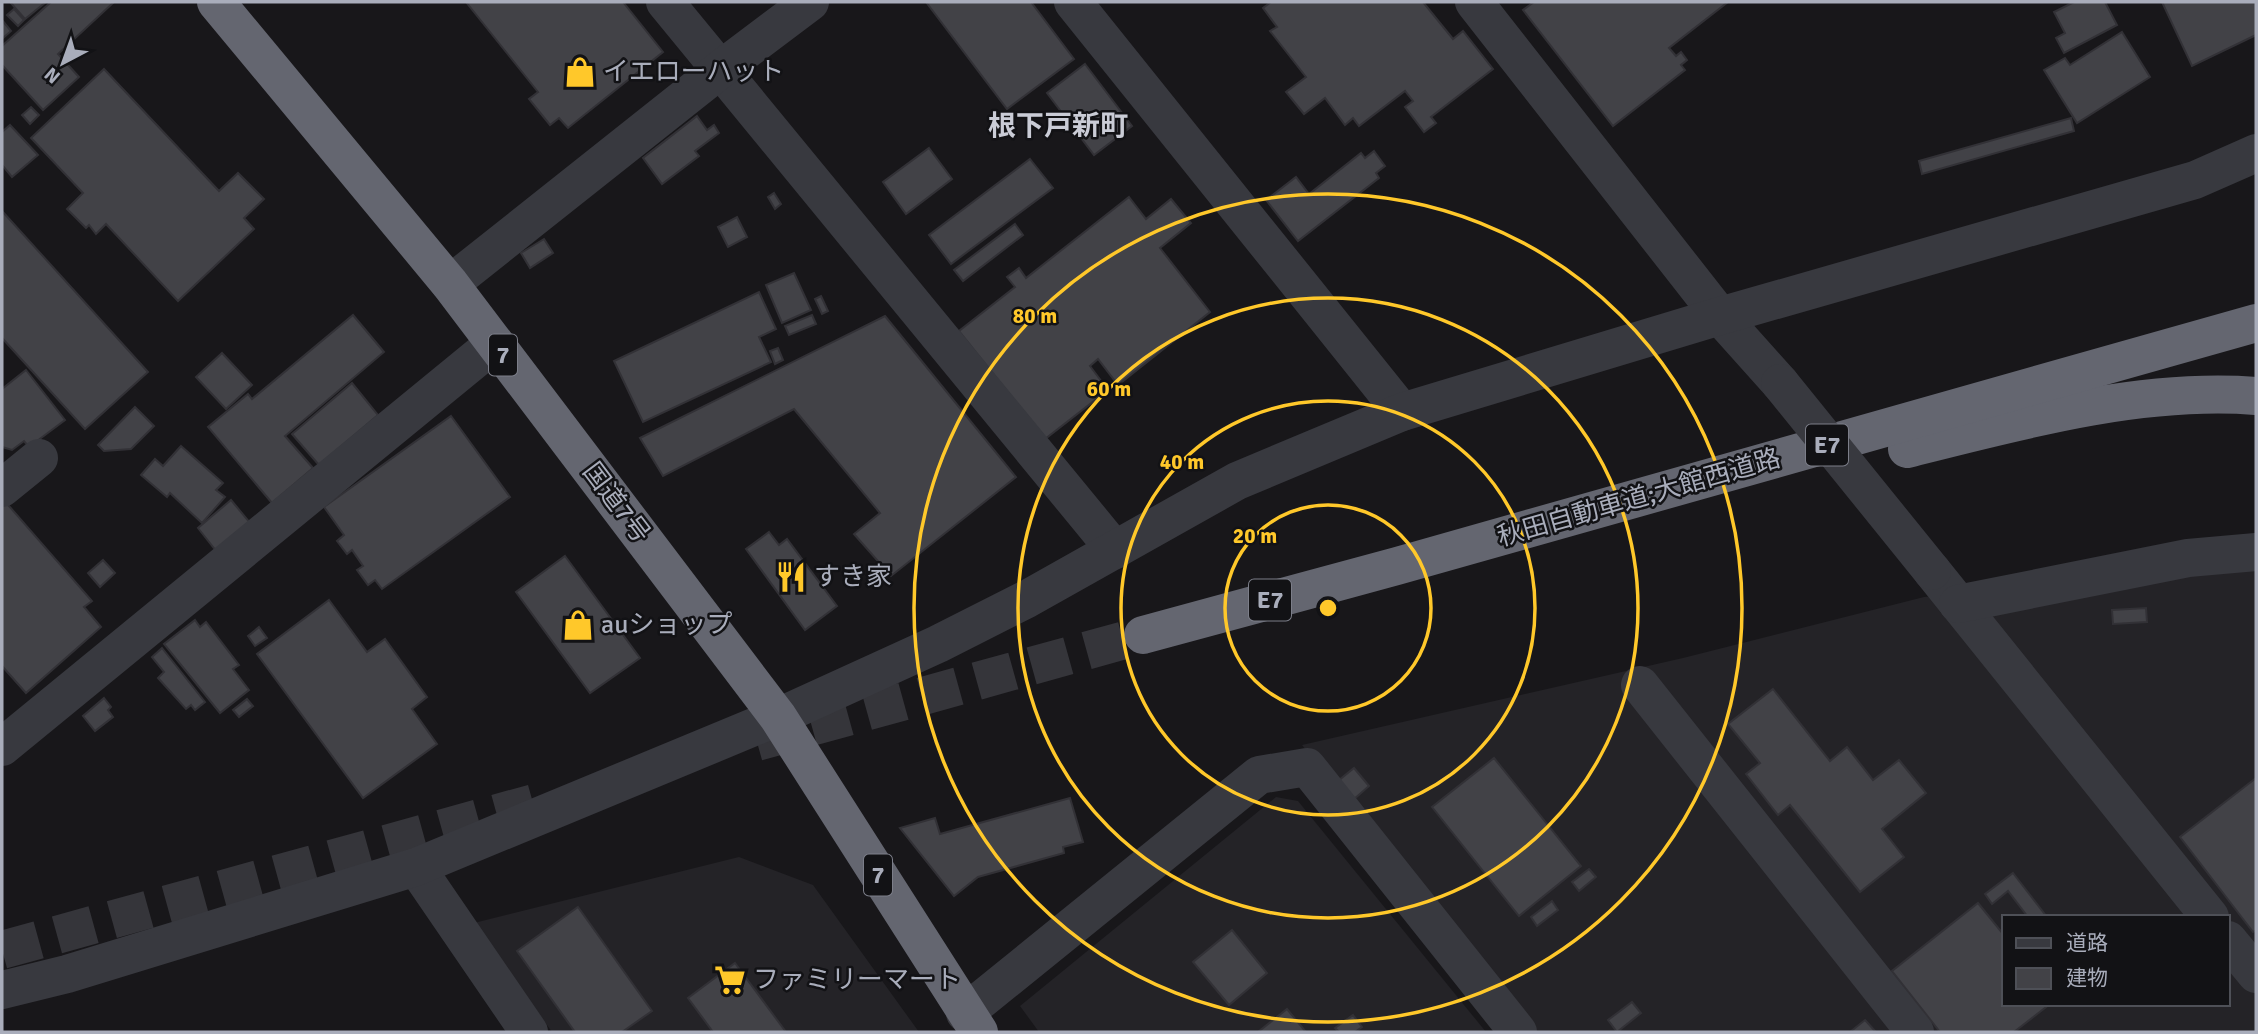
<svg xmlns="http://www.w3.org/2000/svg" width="2258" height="1034" font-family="Signika,'Noto Sans JP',sans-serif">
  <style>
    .built { fill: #242327; fill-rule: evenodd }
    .building { fill: #424247; stroke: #323136; stroke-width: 2 }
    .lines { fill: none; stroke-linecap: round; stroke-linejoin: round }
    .highway-tunnel { stroke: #35353a; stroke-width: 38; stroke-dasharray: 38 19; stroke-linecap: butt }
    .minor { stroke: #38393f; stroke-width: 38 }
    .highway { stroke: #646670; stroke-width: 38 }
    .minor-bridge { stroke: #38393f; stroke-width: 38 }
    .ring { fill: none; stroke: #ffc82a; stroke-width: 3.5 }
    .labels { text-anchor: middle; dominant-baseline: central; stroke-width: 5; stroke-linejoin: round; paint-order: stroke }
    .shield { fill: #121215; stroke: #7c7e89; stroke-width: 2 }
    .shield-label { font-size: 24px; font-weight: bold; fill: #a9adbb }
    .poi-label { font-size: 26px; fill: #a9adbb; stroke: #121215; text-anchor: start }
    .street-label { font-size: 26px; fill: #a9adbb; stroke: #121215 }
    .neighbourhood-label { font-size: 28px; font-weight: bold; fill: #caccd6; stroke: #121215 }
    .centre { fill: #ffc82a; stroke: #121215; stroke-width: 3.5 }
    .ring-label { font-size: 21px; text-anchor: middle; font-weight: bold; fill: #ffc82a; stroke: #121215; stroke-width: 5; stroke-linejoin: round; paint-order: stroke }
  </style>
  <rect width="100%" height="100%" fill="#18171a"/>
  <g class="built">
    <path d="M2228,567H2256V1032H1535L1302,745L1683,658L1924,597ZM2004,917H2228V1004H2004Z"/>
    <polygon points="1276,797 1298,801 1486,1032 1039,1032 1020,1006"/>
    <polygon points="739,857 813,885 919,1032 552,1032 474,923"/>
  </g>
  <g class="building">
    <polygon points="10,2 46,2 25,19"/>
    <polygon points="51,2 114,2 58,54 79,77 43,110 2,65 2,46"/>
    <polygon points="466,2 623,2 663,52 568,128 559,118 550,125 529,99 538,92"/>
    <polygon points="926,2 1031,2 1074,59 1007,109"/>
    <polygon points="1271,2 1423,2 1453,39 1463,31 1493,69 1431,117 1436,123 1424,132 1405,107 1413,101 1405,91 1359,126 1353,118 1345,125 1325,98 1304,114 1286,92 1306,77 1270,31 1277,27 1263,8"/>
    <polygon points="1534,2 1728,2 1669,48 1676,56 1681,52 1687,60 1681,65 1685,70 1613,126 1523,10"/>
    <polygon points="2074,2 2105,2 2117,25 2064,53 2056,38 2065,33 2054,12"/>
    <polygon points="2162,2 2256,2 2256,35 2192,66"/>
    <polygon points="14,9 24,20 18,26 7,15"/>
    <polygon points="2,20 11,31 2,39"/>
    <polygon points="2122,32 2150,77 2077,123 2044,70 2065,58 2070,65"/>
    <polygon points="1085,64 1132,126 1094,155 1047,93"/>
    <polygon points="104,69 219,191 238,173 264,199 244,218 254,229 178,301 106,224 96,234 89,225 86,228 67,209 83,193 31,138"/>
    <polygon points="31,107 39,115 30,124 22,115"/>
    <polygon points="697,116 707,130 714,125 719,133 695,151 699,156 662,184 643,158"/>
    <polygon points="2071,118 2074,131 1922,174 1919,161"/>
    <polygon points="10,125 38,155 12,177 2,165 2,132"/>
    <polygon points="929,148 952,179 906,214 883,182"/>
    <polygon points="1374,151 1385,166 1376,173 1379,178 1298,241 1266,200 1296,177 1309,194 1361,153 1365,158"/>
    <polygon points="1030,159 1053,188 951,264 929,235"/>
    <polygon points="774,193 781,204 775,209 768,197"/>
    <polygon points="1129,197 1146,219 1171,199 1191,223 1160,248 1210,312 1118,385 1098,359 1090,366 1108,390 1045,439 959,331 1015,287 1007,277 1019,268 1026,278"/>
    <polygon points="2,211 148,372 85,429 2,338"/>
    <polygon points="737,217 747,237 728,247 718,227"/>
    <polygon points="1015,224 1023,235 963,281 954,270"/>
    <polygon points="544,239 553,253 530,268 521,253"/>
    <polygon points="794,273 811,310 782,323 766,285"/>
    <polygon points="759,292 776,329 759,337 771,362 643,422 614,361"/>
    <polygon points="821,296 828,311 822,314 815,299"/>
    <polygon points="353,315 384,352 285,436 313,468 272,503 208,427 248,394 252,399"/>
    <polygon points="812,315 816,324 789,335 785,326"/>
    <polygon points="885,316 1016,477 891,576 854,534 880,513 794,409 663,476 640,438"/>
    <polygon points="778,348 783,360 775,364 770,351"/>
    <polygon points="222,353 252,385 226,409 196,377"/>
    <polygon points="26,370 65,420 29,447 24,441 12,450 2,447 2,389"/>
    <polygon points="352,383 378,415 319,465 292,434"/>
    <polygon points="135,407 154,426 131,449 104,451 98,445"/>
    <polygon points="451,416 510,497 382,589 375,580 368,585 357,570 363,566 352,550 347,554 337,541 344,535 324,507"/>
    <polygon points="181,446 223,483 216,490 225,497 202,523 170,493 167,497 141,475 155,459 163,466"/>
    <polygon points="2,498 92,601 84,607 101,627 26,693 2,666"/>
    <polygon points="231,500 251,524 217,552 198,528"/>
    <polygon points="769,532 779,545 787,539 837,606 805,630 746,549"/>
    <polygon points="565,556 640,658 590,693 516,592"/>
    <polygon points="103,560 115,573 100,587 88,573"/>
    <polygon points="329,600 367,652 385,639 427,697 412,709 437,744 363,798 257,654"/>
    <polygon points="2146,608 2147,622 2113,624 2112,610"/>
    <polygon points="195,620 200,627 206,622 239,665 233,669 249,690 220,713 164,644"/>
    <polygon points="259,627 267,638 255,646 248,636"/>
    <polygon points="162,648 205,702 195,710 191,705 186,709 158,678 164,672 152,657"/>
    <polygon points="1773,689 1830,761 1847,747 1873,780 1899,760 1926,793 1882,829 1904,857 1860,892 1790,805 1778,815 1746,774 1760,763 1728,724"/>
    <polygon points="104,698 111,707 108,710 113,717 95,731 83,716"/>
    <polygon points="247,699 253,706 239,717 233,710"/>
    <polygon points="1494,758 1581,866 1519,916 1432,807"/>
    <polygon points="1354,768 1369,786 1353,800 1338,781"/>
    <polygon points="2256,778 2256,930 2253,932 2180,837"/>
    <polygon points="1070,798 1083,842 1063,847 1064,853 978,877 954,896 900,828 935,818 940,834"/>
    <polygon points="1589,869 1596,877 1579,891 1572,882"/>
    <polygon points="2013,873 2047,917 2028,917 2008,891 1992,904 1985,894"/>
    <polygon points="1552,901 1558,910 1537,926 1531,917"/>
    <polygon points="1978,903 2004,935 2004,1004 2050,1004 2014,1032 1940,1032 1892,971"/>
    <polygon points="578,907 652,1011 622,1032 575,1032 517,951"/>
    <polygon points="1232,930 1267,973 1229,1005 1193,962"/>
    <polygon points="735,963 786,1032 713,1032 688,998"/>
    <polygon points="1632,1002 1641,1013 1617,1032 1608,1020"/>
    <polygon points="1287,1009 1306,1032 1258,1032"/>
    <polygon points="1353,1015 1362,1027 1355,1032 1339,1032 1335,1028"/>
    <polygon points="1865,1020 1876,1032 1850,1032"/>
  </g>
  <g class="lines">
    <g class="highway-tunnel">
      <polyline points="757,742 1143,635"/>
      <polyline points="2,950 541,801"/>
    </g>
    <g class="minor">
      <polyline points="665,2 1115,550"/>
      <polyline points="1073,2 1402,412"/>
      <polyline points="1474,2 1720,316 1780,383"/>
      <polyline points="450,284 721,69 810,2"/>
      <polyline points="2,488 39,458"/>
      <polyline points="1932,571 2210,917"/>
      <polyline points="1958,604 2188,558 2256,552"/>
      <polyline points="1640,685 1915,1032"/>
      <polyline points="2,747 495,343"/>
      <polyline points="416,867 529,1032"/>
      <polyline points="2228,940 2256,974"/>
      <polyline points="2,990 67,974 416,867 778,717 938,644 1027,599 1237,481 1402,412 1720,316 2195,180 2256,153"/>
      <polyline points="965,1013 1259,775 1307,767 1518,1032"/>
    </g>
    <g class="highway">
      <polyline points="216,2 450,284 778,717 979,1032"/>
      <path d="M1907,449C2018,421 2141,387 2256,396"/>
      <polyline points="1143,635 1397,566 2256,323"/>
    </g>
    <polyline class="minor-bridge" points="1780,383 1932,571"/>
  </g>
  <g class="ring">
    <circle cx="1328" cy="608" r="103"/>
    <circle cx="1328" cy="608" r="207"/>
    <circle cx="1328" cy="608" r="310"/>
    <circle cx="1328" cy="608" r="414"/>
  </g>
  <defs>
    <symbol id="shop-bare" viewBox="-9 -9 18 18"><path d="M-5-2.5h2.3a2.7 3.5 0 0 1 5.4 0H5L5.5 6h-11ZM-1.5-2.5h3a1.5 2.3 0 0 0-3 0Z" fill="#ffc82a" stroke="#121215" stroke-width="2.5" paint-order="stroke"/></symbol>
    <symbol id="restaurant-bare" viewBox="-9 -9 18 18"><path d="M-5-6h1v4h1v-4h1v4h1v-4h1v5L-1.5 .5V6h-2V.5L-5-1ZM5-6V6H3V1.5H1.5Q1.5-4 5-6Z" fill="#ffc82a" stroke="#121215" stroke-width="2.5" paint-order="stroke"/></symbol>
    <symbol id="supermarket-bare" viewBox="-9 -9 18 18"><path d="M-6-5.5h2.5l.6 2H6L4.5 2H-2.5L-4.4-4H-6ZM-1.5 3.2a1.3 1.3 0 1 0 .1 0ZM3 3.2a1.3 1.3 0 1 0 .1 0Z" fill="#ffc82a" stroke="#121215" stroke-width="2.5" paint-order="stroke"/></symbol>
  </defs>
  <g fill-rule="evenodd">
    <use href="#shop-bare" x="558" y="50" width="44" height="44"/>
    <use href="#restaurant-bare" x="769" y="555" width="44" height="44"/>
    <use href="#shop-bare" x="556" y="603" width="44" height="44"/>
    <use href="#supermarket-bare" x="708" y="958" width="44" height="44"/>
  </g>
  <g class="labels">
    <g class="shield">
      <rect x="489" y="334.5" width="28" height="41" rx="5"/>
      <rect x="1806" y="424.5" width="42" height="41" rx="5"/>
      <rect x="1249" y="579.5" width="42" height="41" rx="5"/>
      <rect x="864" y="854.5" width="28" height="41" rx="5"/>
    </g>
    <g class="shield-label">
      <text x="503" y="355">7</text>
      <text x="1827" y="445">E7</text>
      <text x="1270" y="600">E7</text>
      <text x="878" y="875">7</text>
    </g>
    <g class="poi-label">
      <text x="603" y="72">イエローハット</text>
      <text x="814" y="577">すき家</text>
      <text x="601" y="625">auショップ</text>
      <text x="753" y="980">ファミリーマート</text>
    </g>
    <g class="street-label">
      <text transform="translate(1639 498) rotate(-16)">秋田自動車道;大館西道路</text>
      <text transform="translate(616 503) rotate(53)">国道7号</text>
    </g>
    <g class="neighbourhood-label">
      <text x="1058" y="126">根下戸新町</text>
    </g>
  </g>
  <circle cx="1328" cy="608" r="10" class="centre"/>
  <g class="ring-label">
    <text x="1035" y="323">80 m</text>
    <text x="1109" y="396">60 m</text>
    <text x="1182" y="469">40 m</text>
    <text x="1255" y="543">20 m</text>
  </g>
  <rect width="2258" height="1034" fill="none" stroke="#a9adbb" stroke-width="7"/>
  <rect x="2002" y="915" width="228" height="91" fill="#121215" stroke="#4e5057" stroke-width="2"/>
  <rect x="2016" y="938" width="35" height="10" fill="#38393f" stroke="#4e5057" stroke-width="2"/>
  <text x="2066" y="950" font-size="21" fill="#a9adbb">道路</text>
  <rect x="2016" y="968" width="35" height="21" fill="#424247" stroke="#4e5057" stroke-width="2"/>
  <text x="2066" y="985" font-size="21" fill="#a9adbb">建物</text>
  <g transform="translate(63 63) rotate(221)" stroke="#121215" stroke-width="5" paint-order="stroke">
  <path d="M0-5L12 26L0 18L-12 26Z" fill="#a9adbb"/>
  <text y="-10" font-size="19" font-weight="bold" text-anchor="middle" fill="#a9adbb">N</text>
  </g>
</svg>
